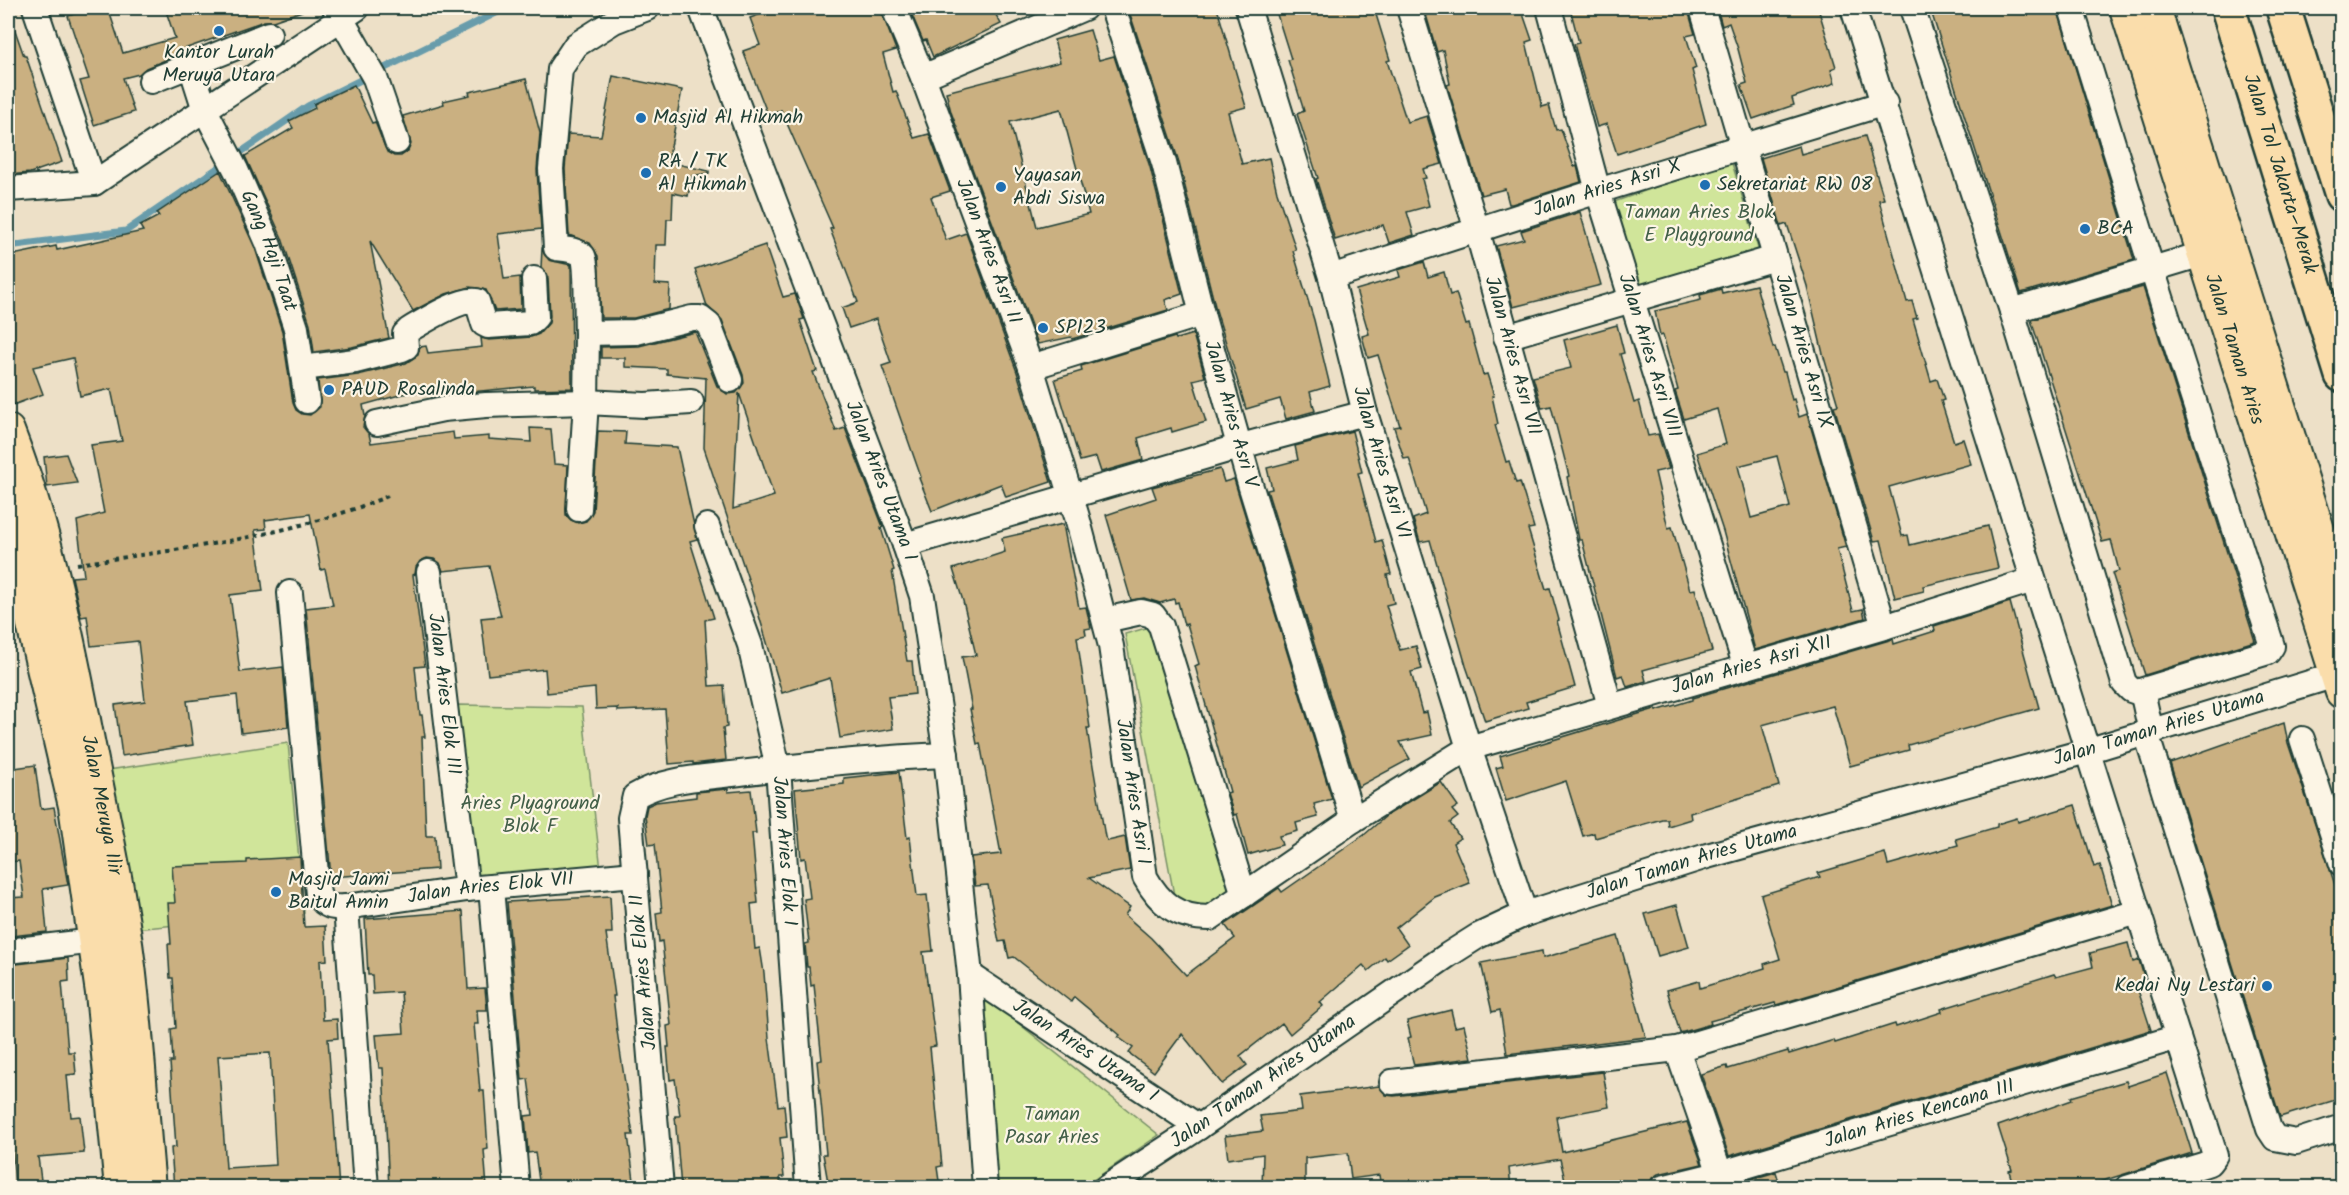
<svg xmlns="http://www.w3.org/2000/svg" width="2349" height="1195" font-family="Kalam,sans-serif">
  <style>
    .green { fill: #d0e59a; stroke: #789167; stroke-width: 1.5 }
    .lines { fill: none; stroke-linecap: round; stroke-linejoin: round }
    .stream { stroke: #689cab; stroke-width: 7 }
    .building { fill: #cab081; stroke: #1f3d34; stroke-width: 1.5; fill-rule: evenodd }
    .minor-casing { stroke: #1f3d34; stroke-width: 28 }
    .major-casing { stroke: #1f3d34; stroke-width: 36 }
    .highway-casing { stroke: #1f3d34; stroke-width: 38 }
    .path { stroke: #1f3d34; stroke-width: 4; stroke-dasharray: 4.5 4.5; stroke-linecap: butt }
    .minor { stroke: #fcf5e5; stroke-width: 24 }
    .major { stroke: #faddab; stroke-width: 32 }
    .highway { stroke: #faddab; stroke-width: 33 }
    .poi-dot { fill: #1f6fb2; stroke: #fcf5e5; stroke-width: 2 }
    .labels { text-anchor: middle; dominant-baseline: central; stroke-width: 4.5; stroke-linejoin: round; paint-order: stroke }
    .poi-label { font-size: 20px; fill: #1f3d34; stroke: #fcf5e5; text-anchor: start }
    .street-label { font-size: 20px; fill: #1f3d34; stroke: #fcf5e5 }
    .park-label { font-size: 20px; fill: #425f48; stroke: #fcf5e5 }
  </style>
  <rect width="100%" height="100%" fill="#ede0c7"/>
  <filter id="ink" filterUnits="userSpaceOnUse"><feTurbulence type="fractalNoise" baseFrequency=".0167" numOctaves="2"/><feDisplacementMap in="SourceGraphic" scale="12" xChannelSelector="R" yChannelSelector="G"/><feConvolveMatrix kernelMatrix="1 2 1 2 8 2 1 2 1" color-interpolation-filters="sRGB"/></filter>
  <g filter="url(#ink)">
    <g class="green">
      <polygon points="1731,160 1761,258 1637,294 1614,202"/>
      <polygon points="1153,626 1238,895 1199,924 1176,906 1125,634"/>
      <polygon points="457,705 582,707 602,878 473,889"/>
      <polygon points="288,743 304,913 124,930 102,771"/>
      <polygon points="983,995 1159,1135 1083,1187 995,1187"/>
    </g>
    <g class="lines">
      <polyline class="stream" points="8,246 126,231 308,106 506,8"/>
    </g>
    <g class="building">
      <polygon points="93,8 108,8 123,53 175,38 165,8 301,8 302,11 273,21 264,21 184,49 185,52 146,68 139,74 123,78 134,112 94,125 80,81 89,79 68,16"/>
      <polygon points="778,8 880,8 896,50 883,54 893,92 896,91 914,138 929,134 950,191 931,197 946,240 966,233 1017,372 1051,482 1006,497 1001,484 932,511 919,478 921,477 882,366 891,363 876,319 849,328 842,308 858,302 830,229 833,228 781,110 768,115 743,51 760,45 750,18"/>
      <polygon points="909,8 992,8 1001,24 933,57 926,40 923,41"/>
      <polygon points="1128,8 1217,8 1246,107 1228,112 1242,164 1269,158 1277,192 1296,250 1293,251 1314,320 1330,386 1310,392 1315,411 1286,419 1280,399 1246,409 1216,310 1178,159"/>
      <polygon points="1275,8 1374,8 1390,60 1387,61 1407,122 1427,116 1442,164 1423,169 1426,178 1422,179 1429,206 1407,212 1414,235 1389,243 1383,225 1335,240 1316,179 1318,178 1297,114 1304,111 1288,60 1291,59"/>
      <polygon points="1424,8 1521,8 1532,40 1526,42 1542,107 1549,105 1556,130 1561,129 1574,167 1577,166 1581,182 1512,204 1509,204 1505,189 1481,195 1447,85 1450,84 1443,50 1437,52"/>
      <polygon points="1570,8 1673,8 1675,14 1688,10 1695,34 1686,36 1696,68 1692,70 1706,124 1617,154 1607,124 1597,127 1574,44 1579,43"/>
      <polygon points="1717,8 1818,8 1836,67 1831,69 1835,83 1792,98 1794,105 1753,119 1741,85 1747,83 1738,49 1729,23 1722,26"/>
      <polygon points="1930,8 2057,8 2134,260 2021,293"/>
      <polygon points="10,16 24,56 26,56 62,162 30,173 8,175 8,17"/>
      <path d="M1090,30L1099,60L1114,56L1150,167L1182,294L1165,300L1168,310L1072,339L1071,337L1038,344L951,112L946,92L1060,62L1054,40ZM1061,109L1089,214L1037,227L1010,122Z"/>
      <polygon points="613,76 682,90 668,162 709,171 709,173 692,176 688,196 673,193 672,219 667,219 666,245 656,245 655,284 670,285 669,309 634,318 601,318 598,256 590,243 569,235 565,169 568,134 601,136"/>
      <polygon points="526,79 540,133 537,170 541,229 498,234 504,279 520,277 521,309 495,311 486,290 470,287 446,294 413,311 370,241 389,338 352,347 314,352 310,324 282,238 245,156 293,128 289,121 315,108 314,104 354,85 372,123 375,122 387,152 394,156 401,156 408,151 411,144 403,116 444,104 443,101 470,95 469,92"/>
      <polygon points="1865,136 1884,199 1879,200 1907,302 1912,301 1917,318 1913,319 1931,381 1937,379 1944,400 1941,401 1954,442 1963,439 1971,464 1889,487 1902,536 1908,535 1910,545 1988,526 1998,568 1923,586 1924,591 1895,598 1881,540 1874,541 1834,406 1838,405 1823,354 1807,286 1787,224 1781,226 1761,158 1799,146 1801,154"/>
      <polygon points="220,171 255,248 282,331 293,403 296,410 302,414 310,415 320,407 318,380 358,375 406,363 418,355 420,347 426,346 428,353 482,347 481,338 489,340 531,337 539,334 549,323 550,316 548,278 541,267 542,249 549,260 571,265 572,388 534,389 534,386 439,395 438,390 403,394 363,405 365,416 363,427 369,434 371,443 453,432 454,439 489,436 489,439 531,442 530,428 551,429 554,464 568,465 566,515 571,520 578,523 586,521 593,511 598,431 626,432 625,444 677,447 697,539 690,541 714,618 705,620 709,686 724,685 727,727 723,728 726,760 693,764 693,762 669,764 665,709 618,711 618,708 596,709 595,688 547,693 545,669 488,675 481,618 501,616 489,566 443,571 440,563 434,559 427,558 420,561 416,567 415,574 413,575 425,666 415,667 420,715 422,715 425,737 422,737 426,836 435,836 437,869 331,877 306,608 333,605 325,569 321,570 310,514 265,520 266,529 255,530 263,591 230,595 240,672 283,667 288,727 241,733 237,695 187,701 193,745 122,756 115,705 145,701 138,641 91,646 87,616 81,617 72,577 84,576 77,521 104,513 91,445 122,441 111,389 80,396 73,358 33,367 43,394 13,405 8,390 8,256 56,246 57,250 143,231 140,226 159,216 157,213"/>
      <polygon points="1580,212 1601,285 1513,307 1496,246 1524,239 1521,231"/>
      <path d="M765,245L783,297L795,294L804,319L800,320L817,371L813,372L836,431L845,428L883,527L881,528L894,570L892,571L907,661H912L915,694L888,697L893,729L840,738L830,678L782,693L749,582L704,448L706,378L667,374V369L625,367V358H601V347L639,346L695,332L717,386L727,394L736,393L744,383L743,375L722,320L707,306L695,269ZM739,393L774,496L733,509Z"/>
      <polygon points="1424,262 1428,277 1444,272 1450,295 1456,293 1466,325 1469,324 1483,375 1487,374 1494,396 1492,396 1498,424 1495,425 1506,462 1509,461 1516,483 1520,482 1534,528 1528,529 1546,589 1550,588 1559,620 1557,621 1575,687 1526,702 1528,708 1485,721 1466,666 1430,540 1420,542 1413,519 1426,514 1409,458 1404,459 1394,427 1400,426 1378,355 1368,358 1362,336 1369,334 1356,290 1400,277 1398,270"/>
      <path d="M1756,285L1773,348L1775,347L1783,372H1785L1792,400L1794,399L1799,417L1807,414L1846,547L1837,549L1853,611L1863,609L1865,618L1755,650L1723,531L1697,453L1726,444L1717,409L1684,419L1675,391L1678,390L1663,335L1660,336L1655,311L1701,300L1700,295L1721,289L1722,293ZM1777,456L1790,507L1751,518L1738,466Z"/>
      <polygon points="2143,287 2255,641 2145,675 2112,573 2119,571 2111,540 2102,542 2031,320"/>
      <polygon points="1617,325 1624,353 1620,354 1634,403 1639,401 1648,436 1658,434 1669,469 1655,472 1668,528 1672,527 1690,590 1695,589 1712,651 1643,670 1646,681 1627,687 1623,675 1617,677 1582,540 1579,540 1567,477 1569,476 1551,406 1542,408 1533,377 1571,368 1564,340"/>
      <polygon points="1193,334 1205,377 1193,380 1206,422 1172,432 1171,428 1138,438 1143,460 1101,472 1096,457 1080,461 1055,379 1082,371 1081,366 1175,337 1176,339"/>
      <polygon points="1352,431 1362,472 1358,473 1376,542 1382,540 1391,574 1387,575 1394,603 1386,605 1400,650 1416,646 1422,669 1411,672 1422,713 1427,712 1432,735 1400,742 1410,759 1358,787 1267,490 1272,489 1267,468 1298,460 1295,446"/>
      <polygon points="66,454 77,483 47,487 44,457"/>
      <polygon points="1220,469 1224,482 1234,479 1332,799 1314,804 1318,817 1296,823 1298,831 1279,836 1282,845 1248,855 1237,814 1234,815 1227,793 1230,792 1195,666 1199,664 1187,624 1184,625 1178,602 1175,603 1174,599 1160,603 1144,598 1131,600 1106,515 1156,498 1152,487"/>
      <polygon points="1063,524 1079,608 1086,607 1091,628 1085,629 1086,635 1077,637 1090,728 1087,728 1092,760 1105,837 1108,841 1125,837 1130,870 1089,878 1130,907 1125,915 1151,938 1186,975 1235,938 1225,925 1279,888 1282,892 1364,835 1386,816 1441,782 1458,806 1452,810 1458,817 1450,823 1460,838 1453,843 1470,883 1435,897 1396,928 1408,945 1387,960 1385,957 1368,971 1363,965 1320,1002 1323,1006 1290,1034 1282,1023 1240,1056 1247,1065 1222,1084 1182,1034 1154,1072 1129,1053 1133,1048 1118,1037 1120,1035 1074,997 1071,1002 1014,957 1009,958 1005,941 999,942 988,885 975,886 971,857 1001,854 980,743 977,744 970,709 972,709 962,657 976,655 963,601 953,569 1005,552 1002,538"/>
      <polygon points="2010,602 2039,708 1908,745 1909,750 1850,766 1833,706 1762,725 1779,786 1690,813 1691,819 1668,826 1667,819 1662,819 1595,838 1594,833 1583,836 1566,781 1506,801 1496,768 1503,766 1500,756 1655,709 1656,711 1692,700 1692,698 1893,639 1894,644 1935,631 1934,626"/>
      <polygon points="2284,723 2288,743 2342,906 2342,1098 2280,1117 2170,763"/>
      <polygon points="35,765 41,809 54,807 68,885 43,889 47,932 11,936 8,898 24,897 19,861 8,862 8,769"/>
      <polygon points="899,772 907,838 910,837 917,896 927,895 933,951 923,952 936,1046 930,1047 942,1166 937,1167 940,1188 829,1188 823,1154 826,1154 817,1061 822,1060 814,985 811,986 809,967 807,967 805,944 809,943 804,899 810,898 805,858 801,859 795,789 844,784 844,778"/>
      <polygon points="728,789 728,792 751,790 756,833 752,833 758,903 751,904 755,949 760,948 764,973 769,1038 778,1106 784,1105 787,1137 780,1138 784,1177 780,1177 781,1188 681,1188 675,1116 680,1116 675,1079 670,1080 667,1047 669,1047 667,1026 671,1025 662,941 659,942 656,913 662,912 655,844 649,845 645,816 647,806 656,802 696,797 696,792"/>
      <polygon points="2075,805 2094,867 2100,865 2112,905 1776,1005 1775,1003 1710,1021 1711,1024 1680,1033 1667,990 1699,981 1700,988 1765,968 1764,964 1780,959 1761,895 1820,877 1818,873 1885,853 1888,865 1958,845 1956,839 1997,827 1997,824 2017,818 2018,822"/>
      <path d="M300,857L304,927L325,926L327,960L320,961L323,1020L337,1019L338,1038L328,1039L339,1188H174L171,1148L176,1147L170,1062H173L171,1029L176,1028L173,978H170L168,944H171L168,903H175L172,866L247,863V860ZM270,1053L276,1165L226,1168L218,1056Z"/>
      <polygon points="610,896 612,933 606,933 615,996 613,996 617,1031 633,1135 628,1135 635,1188 540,1188 535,1152 528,1153 525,1116 533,1115 528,1079 522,1080 507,902"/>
      <polygon points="1677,905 1689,947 1658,956 1645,914"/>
      <polygon points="463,911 468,989 485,988 487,1010 477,1010 478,1024 474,1024 480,1091 484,1091 488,1149 484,1150 487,1188 389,1188 383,1068 379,1068 376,1035 404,1033 401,992 373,994 372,975 368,975 365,919"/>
      <polygon points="1618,936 1646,1037 1507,1054 1500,1010 1492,1012 1481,963 1542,951 1543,958"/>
      <polygon points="2128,943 2133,962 2139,960 2147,987 2138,990 2151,1030 1729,1156 1701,1074 1727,1066 1728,1069 1788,1051 1789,1054 1834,1040 1835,1043 1895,1024 1896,1027 1942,1012 1941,1009 2054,974 2056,977 2093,967 2090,953"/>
      <polygon points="68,958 69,981 62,982 68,1052 74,1052 76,1074 67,1075 71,1117 80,1116 84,1153 38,1157 42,1188 15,1188 8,1085 8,965"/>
      <polygon points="1451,1010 1455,1027 1464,1025 1472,1058 1414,1065 1407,1038 1411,1037 1407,1021"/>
      <polygon points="1603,1072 1609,1107 1556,1117 1562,1152 1687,1122 1702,1164 1658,1174 1652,1178 1648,1188 1567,1188 1560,1159 1509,1168 1511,1188 1381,1188 1379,1175 1351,1179 1348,1153 1305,1158 1305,1188 1262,1188 1263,1154 1228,1159 1225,1136 1263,1131 1260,1116 1302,1111 1300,1096 1379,1086 1386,1095 1394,1096"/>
      <polygon points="2167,1073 2192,1153 2080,1188 2014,1188 2009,1171 2012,1170 1998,1126 2072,1100 2071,1097 2126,1081 2128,1086"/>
      <polygon points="1776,1172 1781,1188 1739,1188 1738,1183"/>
    </g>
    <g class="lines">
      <defs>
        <g id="minor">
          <polyline points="35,8 94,183"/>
          <polyline points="335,8 375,78 397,142"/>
          <path d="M647,8L614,21L576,45L560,69L551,169L556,248C564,249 578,250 583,256C588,262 586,320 587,333L636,332L692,318H700L709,325L730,380"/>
          <path id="s1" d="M701,8L905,545L922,596L946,755L970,975L985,1188"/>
          <path id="s2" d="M894,8L923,77L1031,367L1077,517L1111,646L1145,877C1160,904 1177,918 1210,918L1353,820L1469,748L1884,627L2033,580"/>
          <path id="s3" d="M1113,8L1164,163L1202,314L1250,484L1353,820"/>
          <path id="s4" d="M1248,8L1331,277L1365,413L1469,748L1525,914"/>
          <path id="s5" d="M1409,8L1477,230L1610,706"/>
          <path id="s6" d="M1549,8L1598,191L1745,665"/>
          <path id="s7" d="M1702,8L1884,627"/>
          <polyline points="1853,8 2215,1155 2209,1163 2203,1165 2127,1188"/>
          <polyline points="1912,8 2012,311 2124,683 2131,690 2137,692 2268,652 2272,646 2152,269 2071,8"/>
          <path id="s8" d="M191,66L205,110L236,170L268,243L296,328L307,401"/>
          <polyline points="923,77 1084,8"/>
          <polyline points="151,81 269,34"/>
          <polyline points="8,189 94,183 357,8"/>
          <path id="s9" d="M1331,277L1598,191L1885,103"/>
          <polyline points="2012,311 2219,249"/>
          <polyline points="1506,337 1775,258"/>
          <polyline points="1031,367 1202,314"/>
          <path d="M303,368L355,361L402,349L406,347L405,334L409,330C424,321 460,298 477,301L484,324L488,326L530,323L536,317L534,279"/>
          <polyline points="377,423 443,409 486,405 586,402 645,405 691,402"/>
          <polyline points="579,509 586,402 587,333"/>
          <path id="s10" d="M707,526L750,645L778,768L808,1188"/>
          <polyline points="905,545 1241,446 1365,413"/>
          <path id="s11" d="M429,572L467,889"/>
          <path id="s12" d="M290,593L318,895C325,907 333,908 346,907L467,889L635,874"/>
          <polyline points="1105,620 1141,612 1153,615 1161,626 1244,895"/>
          <polyline points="2142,691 2151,732"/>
          <polyline points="2146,733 2269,1129 2275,1138 2296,1142 2342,1127"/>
          <polyline points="2302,739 2342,864"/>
          <polyline points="491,888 517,1188"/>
          <polyline points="346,907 366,1188"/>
          <polyline points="8,951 95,941"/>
          <path id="s13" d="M970,975L1199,1127"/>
          <polyline points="1677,1049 1725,1188"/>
          <polyline points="1392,1082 1677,1049 2138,912"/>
          <path d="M661,1188L630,818L635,796C664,779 699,778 732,774C803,765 874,758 946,755"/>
          <path id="s14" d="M1106,1188L1199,1127L1448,955L1478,936L1525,914L1707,856L2087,751L2342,673"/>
          <path id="s15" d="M1662,1188L1719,1174L2178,1037"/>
        </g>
        <g id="major">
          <path id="s16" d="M2126,8L2342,692"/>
          <polyline points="2154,8 2342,606"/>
          <path id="s17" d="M8,431C44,523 65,623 84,720C101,810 123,901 132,993C139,1058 143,1123 149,1188"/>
          <polyline points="8,516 75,806 102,993 121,1188"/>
        </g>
        <g id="highway">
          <path id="s18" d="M2228,8L2342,375"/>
          <polyline points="2283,8 2342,195"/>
        </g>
      </defs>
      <use href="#minor" class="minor-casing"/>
      <use href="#major" class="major-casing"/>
      <use href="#highway" class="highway-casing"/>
      <path class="path" d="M77,564C182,549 290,537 388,496"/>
      <use href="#minor" class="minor"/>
      <use href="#major" class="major"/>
      <use href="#highway" class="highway"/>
    </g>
  </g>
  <g class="poi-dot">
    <circle cx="219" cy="31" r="6"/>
    <circle cx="641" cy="118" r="6"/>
    <circle cx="646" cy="173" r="6"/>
    <circle cx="1705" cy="185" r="6"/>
    <circle cx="1001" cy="187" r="6"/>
    <circle cx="2085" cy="229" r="6"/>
    <circle cx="1043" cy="328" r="6"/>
    <circle cx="329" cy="390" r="6"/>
    <circle cx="276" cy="892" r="6"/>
    <circle cx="2267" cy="986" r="6"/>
  </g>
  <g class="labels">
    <g class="poi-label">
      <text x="219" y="53" text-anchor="middle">Kantor Lurah<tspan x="219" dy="23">Meruya Utara</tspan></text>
      <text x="653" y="118">Masjid Al Hikmah</text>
      <text x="658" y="162">RA / TK<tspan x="658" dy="23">Al Hikmah</tspan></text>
      <text x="1013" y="176">Yayasan<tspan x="1013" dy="23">Abdi Siswa</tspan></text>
      <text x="1717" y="185">Sekretariat RW 08</text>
      <text x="2097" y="229">BCA</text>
      <text x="1055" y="328">SP123</text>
      <text x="341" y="390">PAUD Rosalinda</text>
      <text x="288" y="880">Masjid Jami<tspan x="288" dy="23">Baitul Amin</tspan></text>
      <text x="2255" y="986" text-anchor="end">Kedai Ny Lestari</text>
    </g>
    <g class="street-label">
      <text stroke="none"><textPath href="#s18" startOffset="174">Jalan Tol Jakarta–Merak</textPath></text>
      <text stroke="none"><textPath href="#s9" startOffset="290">Jalan Aries Asri X</textPath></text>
      <text stroke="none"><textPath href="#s8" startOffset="201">Gang Haji Taat</textPath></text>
      <text stroke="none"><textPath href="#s2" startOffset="261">Jalan Aries Asri II</textPath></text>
      <text stroke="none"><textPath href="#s16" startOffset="358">Jalan Taman Aries</textPath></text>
      <text stroke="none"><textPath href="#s7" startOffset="358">Jalan Aries Asri IX</textPath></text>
      <text stroke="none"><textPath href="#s6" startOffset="362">Jalan Aries Asri VIII</textPath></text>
      <text stroke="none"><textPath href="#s5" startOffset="363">Jalan Aries Asri VII</textPath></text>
      <text stroke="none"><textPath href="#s3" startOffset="423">Jalan Aries Asri V</textPath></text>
      <text stroke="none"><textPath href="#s4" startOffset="474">Jalan Aries Asri VI</textPath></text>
      <text stroke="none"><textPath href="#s1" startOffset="506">Jalan Aries Utama I</textPath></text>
      <text stroke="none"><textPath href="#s2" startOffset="1594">Jalan Aries Asri XII</textPath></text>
      <text stroke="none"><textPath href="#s11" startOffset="123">Jalan Aries Elok III</textPath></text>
      <text stroke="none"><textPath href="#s14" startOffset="1162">Jalan Taman Aries Utama</textPath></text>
      <text stroke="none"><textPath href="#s2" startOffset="822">Jalan Aries Asri I</textPath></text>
      <text stroke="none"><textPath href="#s17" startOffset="386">Jalan Meruya Ilir</textPath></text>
      <text stroke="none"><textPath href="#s10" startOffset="336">Jalan Aries Elok I</textPath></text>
      <text stroke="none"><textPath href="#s14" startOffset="676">Jalan Taman Aries Utama</textPath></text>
      <text stroke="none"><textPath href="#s12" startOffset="482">Jalan Aries Elok VII</textPath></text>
      <text transform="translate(644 972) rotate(-95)">Jalan Aries Elok II</text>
      <text stroke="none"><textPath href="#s13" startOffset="138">Jalan Aries Utama I</textPath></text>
      <text stroke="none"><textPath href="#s14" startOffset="190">Jalan Taman Aries Utama</textPath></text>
      <text stroke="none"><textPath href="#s15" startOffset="268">Jalan Aries Kencana III</textPath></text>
    </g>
    <g class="park-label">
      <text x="1699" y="213">Taman Aries Blok<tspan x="1699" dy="23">E Playground</tspan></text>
      <text x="530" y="804">Aries Plyaground<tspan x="530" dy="23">Blok F</tspan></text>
      <text x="1052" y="1115">Taman<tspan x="1052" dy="23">Pasar Aries</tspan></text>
    </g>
  </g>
  <rect width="2349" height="1195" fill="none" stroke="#fcf5e5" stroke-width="30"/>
  <rect x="15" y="15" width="2319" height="1165" fill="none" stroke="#1f3d34" stroke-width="2" filter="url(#ink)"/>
</svg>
